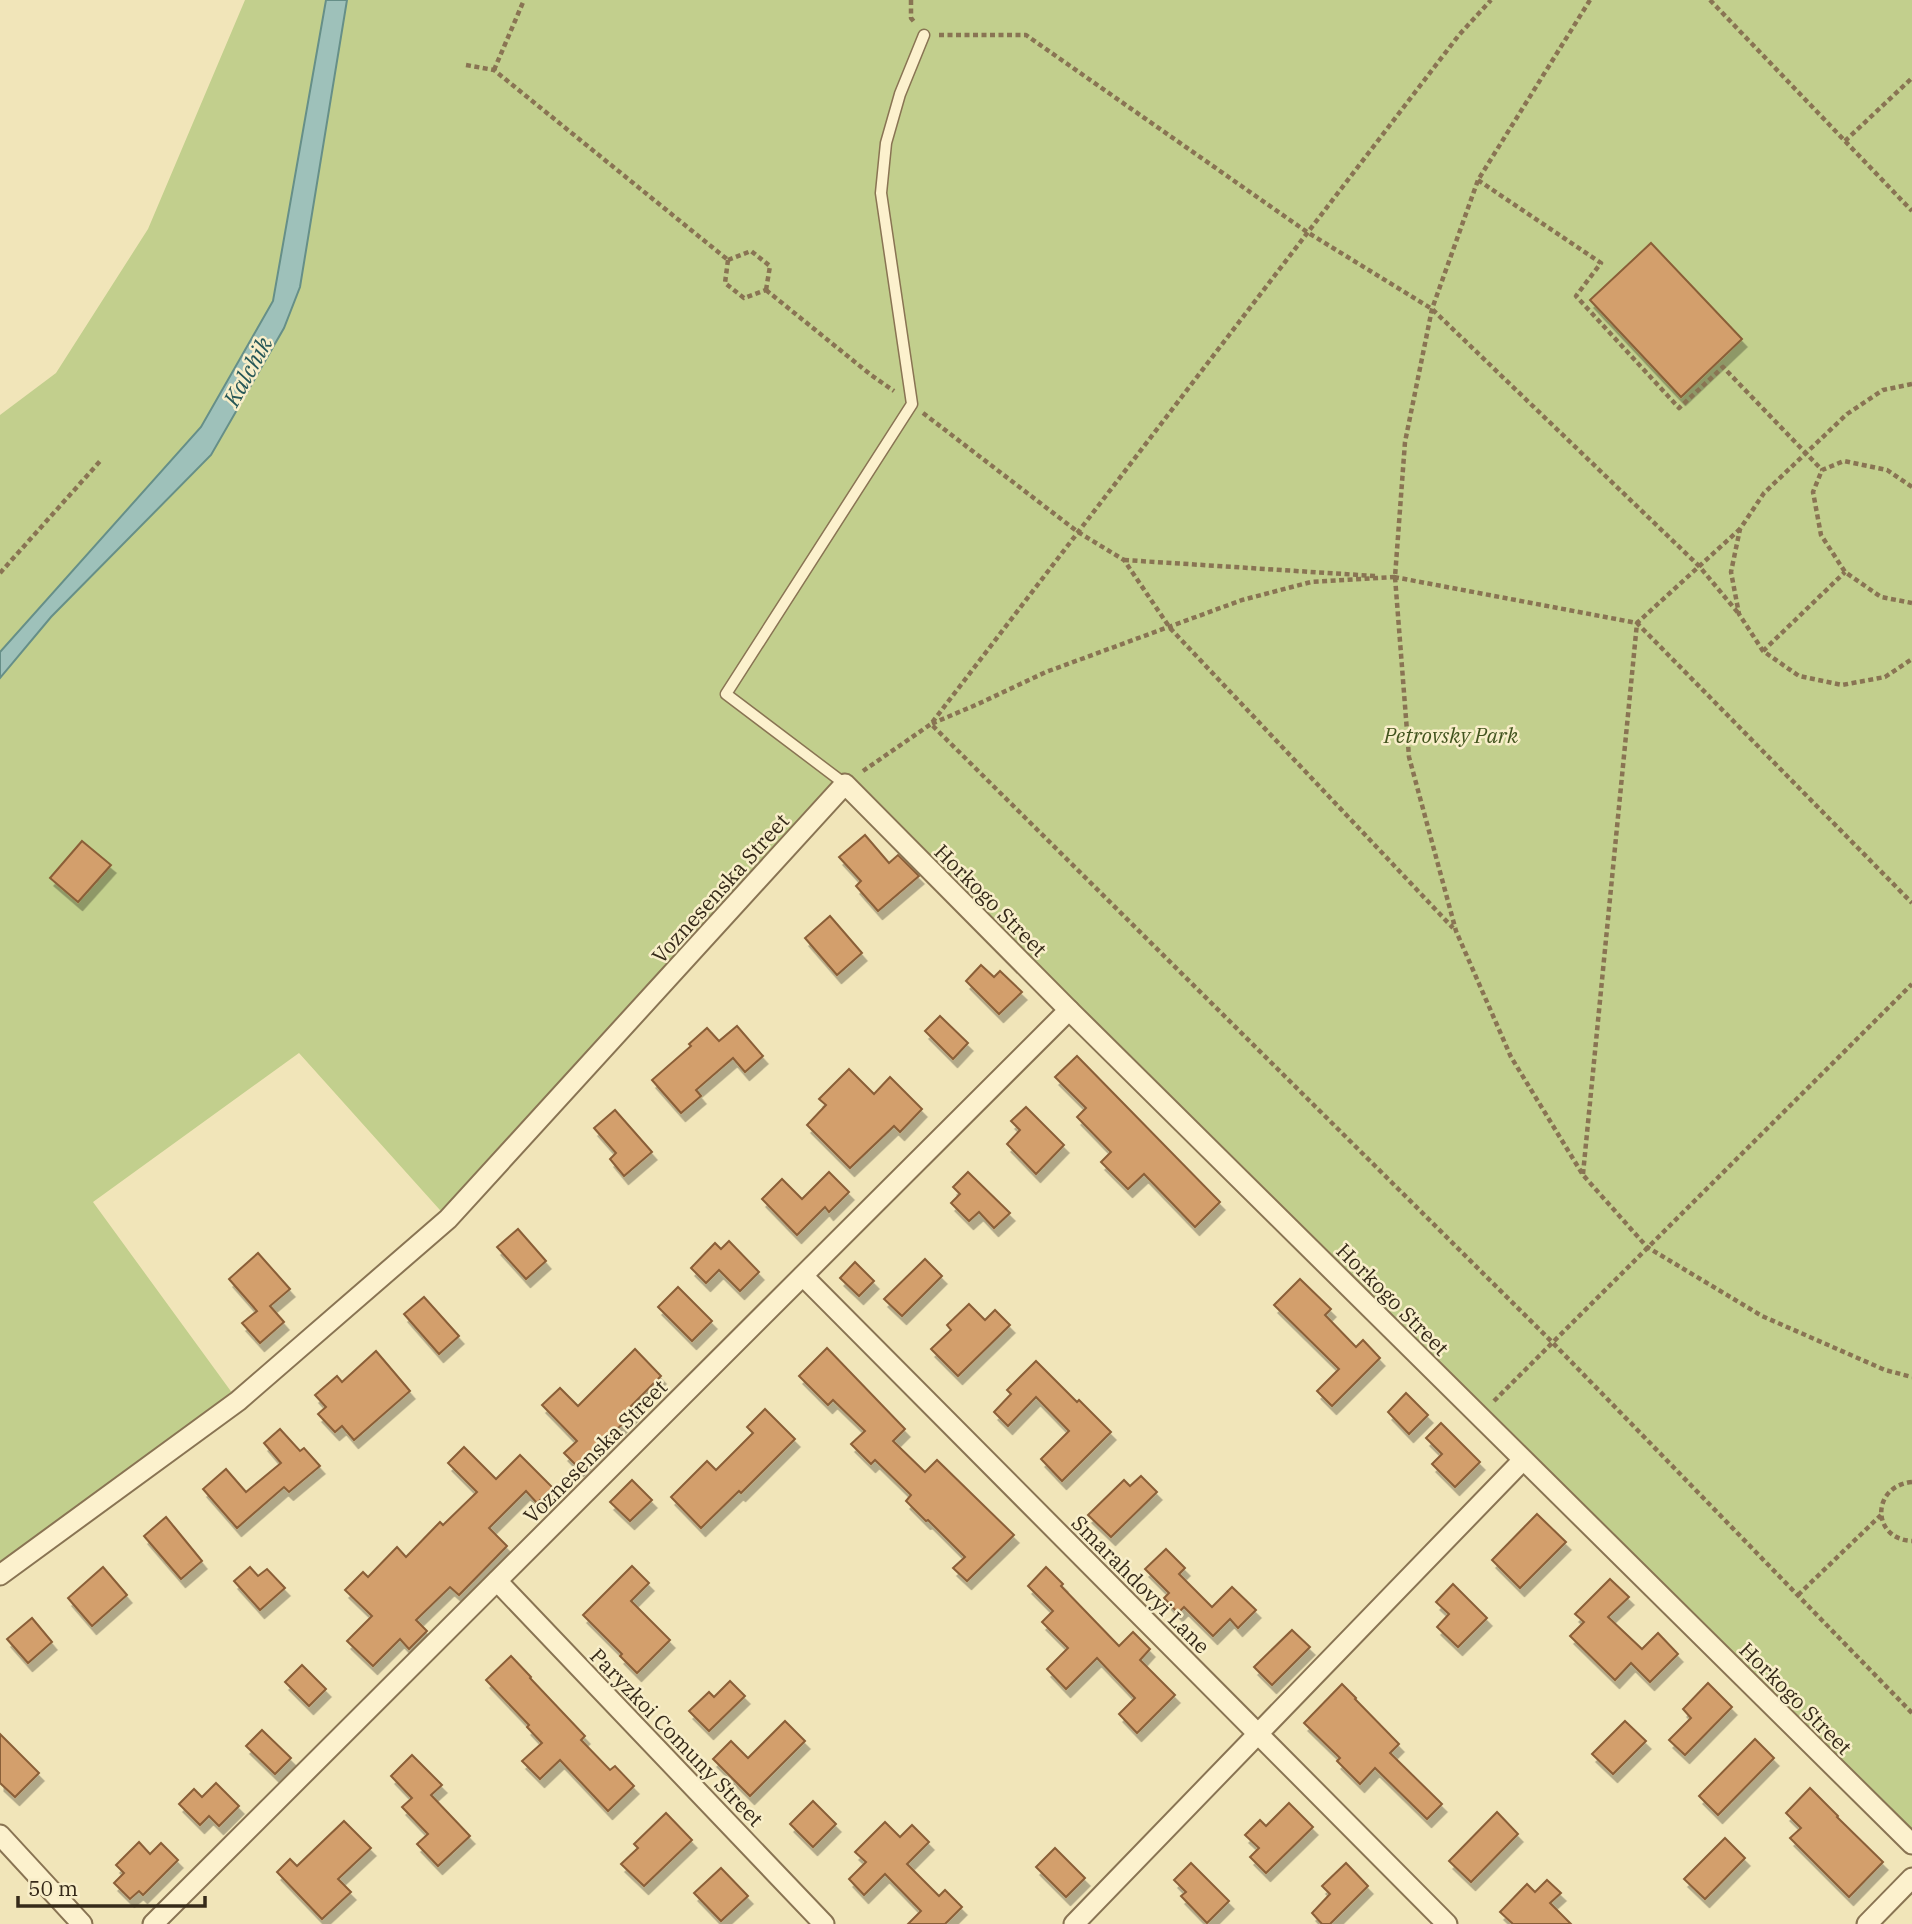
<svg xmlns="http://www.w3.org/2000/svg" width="1912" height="1924" font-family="'IBM Plex Serif',serif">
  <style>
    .green { fill: #c2cf8d }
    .water { fill: #9ec1ba; stroke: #668f88; stroke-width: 2 }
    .building { fill: #d39f6c; stroke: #8a5e37; stroke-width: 2; filter: url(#shadow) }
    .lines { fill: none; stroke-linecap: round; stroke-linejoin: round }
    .lane-casing { stroke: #897453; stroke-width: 13 }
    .street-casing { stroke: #897453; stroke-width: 23 }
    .path { stroke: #897453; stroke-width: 4.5; stroke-dasharray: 5 3.5; stroke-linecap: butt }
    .lane { stroke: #fcf1cd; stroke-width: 10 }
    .street { stroke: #fcf1cd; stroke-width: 19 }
    .labels { text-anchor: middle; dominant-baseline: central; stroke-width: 5; stroke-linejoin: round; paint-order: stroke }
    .park-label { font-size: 21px; font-style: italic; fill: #42541e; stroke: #f8eec9 }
    .street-label { font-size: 21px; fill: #362a19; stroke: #f8eec9 }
    .water-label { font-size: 23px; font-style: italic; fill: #275757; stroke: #f8eec9 }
  </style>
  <defs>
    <filter id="shadow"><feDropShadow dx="4.5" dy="8" stdDeviation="0" flood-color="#0004"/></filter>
  </defs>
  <rect width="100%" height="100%" fill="#f1e5b9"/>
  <g class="green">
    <polygon points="245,0 326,0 273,301 201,427 0,652 0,415 56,373 148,229"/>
    <polygon points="347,0 1912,0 1912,1844 845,784 448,1219 299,1053 93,1202 238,1401 0,1575 0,678 51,617 211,455 284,328 300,287"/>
  </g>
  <polygon class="water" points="326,0 347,0 300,287 284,328 211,455 51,617 0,678 0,652 201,427 273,301"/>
  <g class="building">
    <polygon points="1651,243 1742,339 1681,397 1590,300"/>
    <polygon points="865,835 889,863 898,855 919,876 878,911 856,886 861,881 839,857"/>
    <polygon points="82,841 111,865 78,902 50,878"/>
    <polygon points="830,916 862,953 837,975 805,938"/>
    <polygon points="981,965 994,977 1000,971 1022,992 999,1014 966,981"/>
    <polygon points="940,1016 968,1043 953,1059 925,1031"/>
    <polygon points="737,1026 763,1056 745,1072 733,1058 696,1090 701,1096 681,1113 652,1080 691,1046 689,1044 707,1028 719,1041"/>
    <polygon points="1077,1056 1220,1202 1195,1227 1144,1174 1128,1189 1101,1162 1111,1152 1077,1117 1086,1108 1055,1077"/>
    <polygon points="849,1069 874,1094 890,1077 922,1109 900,1132 894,1126 850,1168 807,1125 826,1105 819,1099"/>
    <polygon points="1026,1107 1064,1145 1036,1174 1007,1144 1020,1130 1011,1121"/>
    <polygon points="615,1110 652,1152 624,1176 610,1159 616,1153 594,1128"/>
    <polygon points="829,1172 849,1192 829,1212 825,1207 797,1235 762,1199 782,1179 802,1199"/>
    <polygon points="968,1172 1010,1213 994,1228 979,1212 969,1221 951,1203 960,1194 953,1187"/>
    <polygon points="518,1229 546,1261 526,1279 497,1247"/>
    <polygon points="729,1241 759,1272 740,1291 719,1270 706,1283 691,1268 715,1243 721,1249"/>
    <polygon points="258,1253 290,1289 270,1306 284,1322 260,1343 242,1323 257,1311 229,1279"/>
    <polygon points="925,1259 942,1276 902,1316 884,1299"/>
    <polygon points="855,1262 874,1281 859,1296 840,1278"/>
    <polygon points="1300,1279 1331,1309 1325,1315 1356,1347 1363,1340 1380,1358 1332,1406 1317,1391 1339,1369 1274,1305"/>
    <polygon points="678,1287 712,1321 692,1341 658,1307"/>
    <polygon points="424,1297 459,1336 439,1354 404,1314"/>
    <polygon points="969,1304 985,1320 995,1310 1010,1325 958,1376 931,1349 951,1330 947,1325"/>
    <polygon points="827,1348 905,1429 893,1441 925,1472 937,1460 1014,1535 967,1581 953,1568 965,1557 928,1520 926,1521 906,1501 911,1495 875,1460 871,1464 851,1444 865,1431 833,1400 828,1405 799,1376"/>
    <polygon points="635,1349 661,1376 631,1406 635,1411 579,1468 564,1453 577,1441 542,1405 560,1388 578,1406"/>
    <polygon points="376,1351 410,1391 354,1440 342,1426 335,1432 318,1414 326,1407 315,1395 337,1376 342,1382"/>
    <polygon points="1036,1361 1077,1402 1079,1400 1111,1432 1062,1481 1041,1459 1069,1431 1036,1397 1008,1426 994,1412 1011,1394 1007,1390"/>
    <polygon points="1406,1393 1428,1415 1409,1434 1388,1412"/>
    <polygon points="765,1409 795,1439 741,1493 739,1491 701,1528 671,1497 707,1461 716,1470 753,1433 747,1427"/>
    <polygon points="1441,1423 1480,1462 1455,1487 1432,1464 1442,1454 1426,1438"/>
    <polygon points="280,1429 300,1451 304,1448 320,1466 289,1492 284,1487 237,1528 203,1489 226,1469 246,1492 281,1463 264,1443"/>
    <polygon points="464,1447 496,1479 520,1455 553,1488 537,1503 526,1491 489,1528 507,1546 459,1595 450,1587 416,1620 427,1631 409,1649 400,1639 373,1666 347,1641 372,1616 345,1590 363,1572 368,1577 397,1547 406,1557 440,1522 443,1525 477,1492 448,1463"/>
    <polygon points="1141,1476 1157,1492 1111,1537 1088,1515 1124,1480 1130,1486"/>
    <polygon points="632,1480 652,1500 630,1521 610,1502"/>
    <polygon points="1537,1514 1566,1542 1520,1588 1492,1560"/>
    <polygon points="166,1517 202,1561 181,1579 144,1536"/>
    <polygon points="1166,1549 1185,1568 1179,1574 1212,1607 1232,1587 1256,1610 1238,1628 1230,1619 1213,1636 1184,1607 1178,1613 1164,1598 1169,1593 1145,1569"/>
    <polygon points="632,1566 649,1583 631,1601 670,1640 637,1673 620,1656 622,1654 583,1615"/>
    <polygon points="103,1567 127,1595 92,1626 68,1598"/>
    <polygon points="250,1567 258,1576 267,1569 285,1588 260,1610 234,1581"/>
    <polygon points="1046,1567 1063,1584 1061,1586 1119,1646 1133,1632 1150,1649 1140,1660 1175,1695 1137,1733 1119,1714 1135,1698 1097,1658 1066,1689 1047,1669 1068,1648 1042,1622 1053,1611 1028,1586"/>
    <polygon points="1610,1579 1629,1597 1608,1617 1642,1649 1658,1633 1678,1654 1650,1682 1631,1663 1615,1680 1570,1636 1584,1622 1575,1614"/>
    <polygon points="1453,1584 1487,1618 1458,1647 1437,1627 1449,1614 1436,1602"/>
    <polygon points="32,1618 52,1642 28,1663 7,1639"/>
    <polygon points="1292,1630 1310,1647 1272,1685 1254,1667"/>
    <polygon points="511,1656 531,1677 530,1678 585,1736 581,1740 610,1770 615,1766 634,1786 608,1811 560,1760 540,1779 522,1761 542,1743 527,1727 529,1725 486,1680"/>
    <polygon points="302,1665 326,1689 309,1706 285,1682"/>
    <polygon points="730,1681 745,1696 709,1731 689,1711 709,1692 714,1697"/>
    <polygon points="1708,1683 1732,1707 1685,1755 1669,1740 1691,1718 1683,1709"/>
    <polygon points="1342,1684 1356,1698 1355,1699 1399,1744 1390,1753 1442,1804 1427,1819 1375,1768 1360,1784 1337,1761 1340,1758 1304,1723"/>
    <polygon points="785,1721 805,1741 750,1796 713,1759 731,1741 748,1758"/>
    <polygon points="1625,1721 1646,1741 1613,1774 1592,1754"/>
    <polygon points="262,1730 291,1758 275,1774 246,1746"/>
    <polygon points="0,1734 39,1773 15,1797 0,1783"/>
    <polygon points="1755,1739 1774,1758 1718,1815 1699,1796"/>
    <polygon points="412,1755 442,1785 431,1795 470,1836 438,1866 417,1844 428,1834 402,1807 412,1798 391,1776"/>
    <polygon points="216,1783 239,1806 219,1826 209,1816 200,1825 179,1804 194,1789 202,1797"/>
    <polygon points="1810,1788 1838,1816 1837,1817 1883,1862 1849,1897 1790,1838 1801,1828 1786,1813"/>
    <polygon points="813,1801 836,1824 813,1847 790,1824"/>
    <polygon points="1289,1803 1313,1827 1266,1873 1250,1857 1259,1848 1245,1835 1260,1820 1266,1826"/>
    <polygon points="1497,1812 1518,1834 1471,1882 1449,1861"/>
    <polygon points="666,1813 692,1840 644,1886 621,1864 638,1848 634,1844"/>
    <polygon points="344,1821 371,1848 338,1879 351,1892 322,1919 277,1872 290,1859 297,1866"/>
    <polygon points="885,1822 900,1837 912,1825 929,1842 907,1864 939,1896 945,1890 962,1907 945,1924 908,1924 921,1911 885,1874 864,1895 849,1879 866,1862 855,1852"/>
    <polygon points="1725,1838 1745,1858 1705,1899 1684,1879"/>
    <polygon points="139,1842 150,1854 161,1843 178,1860 143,1895 139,1891 130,1899 114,1883 124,1873 116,1865"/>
    <polygon points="1055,1848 1085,1878 1066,1897 1036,1867"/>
    <polygon points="1191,1863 1229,1901 1207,1923 1181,1896 1186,1892 1174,1880"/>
    <polygon points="1346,1863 1368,1886 1330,1924 1322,1924 1312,1913 1330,1894 1322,1886"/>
    <polygon points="721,1868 748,1896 721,1921 694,1893"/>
    <polygon points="1547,1880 1561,1893 1550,1903 1571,1924 1513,1924 1500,1912 1527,1884 1535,1892"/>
  </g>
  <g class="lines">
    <defs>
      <polyline id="lane" points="845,784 726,694 912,404 881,193 886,143 900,94 924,35"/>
      <g id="street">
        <polyline points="803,1276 1447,1924"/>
        <polyline points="0,1575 238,1401 448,1219 845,784 1069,1010 1912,1844"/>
        <polyline points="497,1581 824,1924"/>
        <polyline points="0,1835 82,1924"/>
        <polyline points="153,1924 1069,1010"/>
        <polyline points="1074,1924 1523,1460"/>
        <polyline points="1867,1924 1912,1878"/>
      </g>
    </defs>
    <use href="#lane" class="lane-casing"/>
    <use href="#street" class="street-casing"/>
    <g class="path">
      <polyline points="911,0 911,18 915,23"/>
      <polyline points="1590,0 1478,180 1432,309 1405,442 1395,577 1409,757 1456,931 1511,1057 1583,1175 1647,1247 1762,1316 1885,1370 1912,1377"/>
      <polyline points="1710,0 1912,211"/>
      <polyline points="939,35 1026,35 1307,232 1432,309 1699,566 1739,614"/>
      <polyline points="466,65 494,70 728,260"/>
      <polyline points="494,70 524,0"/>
      <polyline points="1845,141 1912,78"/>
      <polyline points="1478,180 1601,263 1576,296 1679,408 1723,367 1822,470"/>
      <polyline points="728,260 751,251 770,266 766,290"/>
      <polyline points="728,260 725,283 744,298 766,290"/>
      <polyline points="766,290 871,375 894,391"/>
      <polyline points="1912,384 1883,390 1847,414 1764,493 1740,529 1731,572 1739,614 1763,651 1799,676 1842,685 1885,677 1912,659"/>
      <polyline points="923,413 1078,532 1124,560 1170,628 1453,928"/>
      <polyline points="1912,487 1887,470 1844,461 1822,470 1813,492 1821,535 1845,572 1881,597 1912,603"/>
      <polyline points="1124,560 1375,576"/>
      <polyline points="0,573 102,459"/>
      <polyline points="1394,577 1637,623 1912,903"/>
      <polyline points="1395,577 1311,582 1242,600 1046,672 978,704 931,724 1552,1342 1912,1713"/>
      <polyline points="1763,651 1845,572"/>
      <polyline points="863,771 931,724 1459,35 1491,0"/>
      <polyline points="1583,1174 1637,623 1740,529"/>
      <polyline points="1494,1401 1912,984"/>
      <path d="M1912,1482C1871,1486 1871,1539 1912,1541"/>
      <polyline points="1798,1595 1881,1515"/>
    </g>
    <use href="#lane" class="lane"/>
    <use href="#street" class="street"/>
  </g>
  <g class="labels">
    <g class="park-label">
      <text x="1451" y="735">Petrovsky Park</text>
    </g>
    <g class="street-label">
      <text transform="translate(720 888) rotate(-48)">Voznesenska Street</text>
      <text transform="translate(991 900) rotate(45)">Horkogo Street</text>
      <text transform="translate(1393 1299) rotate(45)">Horkogo Street</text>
      <text transform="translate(595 1451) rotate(-45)">Voznesenska Street</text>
      <text transform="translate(1141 1584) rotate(45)">Smarahdovyi Lane</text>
      <text transform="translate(1796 1698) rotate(45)">Horkogo Street</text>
      <text transform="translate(677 1737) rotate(46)">Paryzkoi Comuny Street</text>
    </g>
    <g class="water-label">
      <text transform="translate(247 371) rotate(-61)">Kalchik</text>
    </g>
  </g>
  <path d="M18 1896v10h187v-10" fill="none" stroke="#362a19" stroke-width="3.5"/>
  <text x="28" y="1896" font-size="21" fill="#362a19" stroke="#f8eec9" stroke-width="5" paint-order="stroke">50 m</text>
</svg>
